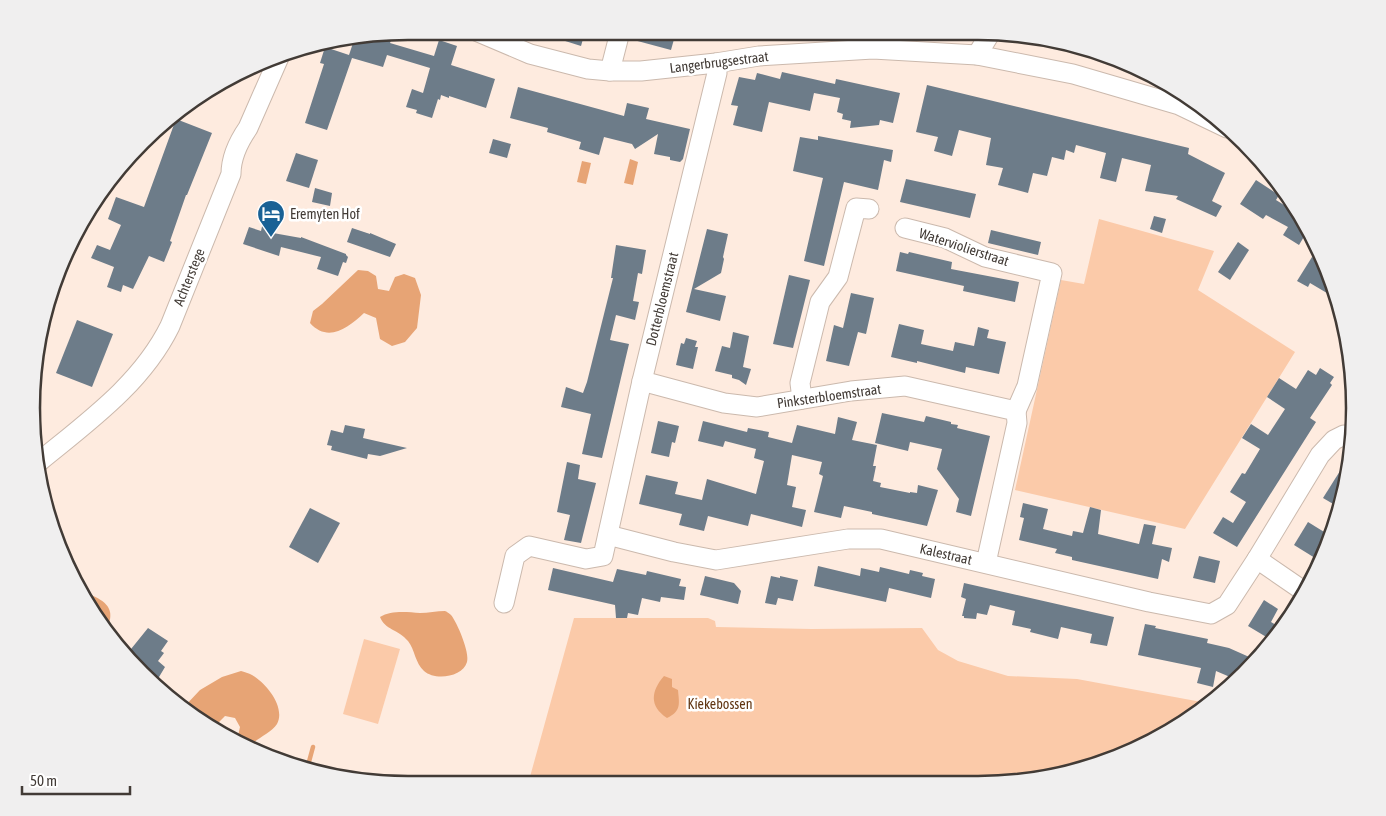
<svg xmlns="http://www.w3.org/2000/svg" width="1386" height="816" font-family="'Asap Condensed',sans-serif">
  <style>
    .green { fill: #fbcaa9 }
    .water { fill: #e7a475 }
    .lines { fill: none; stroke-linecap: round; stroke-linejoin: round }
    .stream { stroke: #e7a475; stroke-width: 4.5 }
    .building { fill: #6d7c89 }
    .minor-casing { stroke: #cbb9ad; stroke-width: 21 }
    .minor { stroke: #fff; stroke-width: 19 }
    .labels { text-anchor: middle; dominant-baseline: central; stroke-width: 5; stroke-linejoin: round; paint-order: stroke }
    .street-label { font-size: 14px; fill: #423b36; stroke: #fff }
    .poi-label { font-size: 14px; fill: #423b36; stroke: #fff; text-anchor: start }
    .park-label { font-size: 14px; fill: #613512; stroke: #fff }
    .rim { fill: none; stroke: #423b36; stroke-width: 2.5 }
  </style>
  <rect width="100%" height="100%" fill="#feebdf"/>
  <g class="green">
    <polygon points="1099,219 1214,251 1198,290 1295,352 1185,529 1015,490 1061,280 1084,284"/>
    <polygon points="574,618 708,618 715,621 716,627 812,629 922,628 938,650 958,661 1008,676 1077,679 1207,703 1167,734 1099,765 1003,784 528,784"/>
    <polygon points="364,639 400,649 378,724 343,714"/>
  </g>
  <g class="water">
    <polygon points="630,159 638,162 633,185 624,183"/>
    <polygon points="582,161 591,163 586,184 577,182"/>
    <path d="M358,270L368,271L376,276L378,289L389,291L395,277L404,274L415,278L421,295L417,328L405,342L392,346L380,339L376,318L364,313C348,328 328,343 310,323L313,311L322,304Z"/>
    <path d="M91,595C110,603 115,612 106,631L87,596Z"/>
    <path d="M445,611C446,611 450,614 451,615C457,622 470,653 467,662C463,677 435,681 424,671C415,663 415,650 408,641C398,629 385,630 380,617C391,610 407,612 420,613C428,613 437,611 445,611Z"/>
    <path d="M241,671C244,672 249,673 252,675C266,683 286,707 277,724C271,733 257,738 250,746L237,740L240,727L235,718L225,716L219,722L217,730L199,721L184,707L200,690L222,677Z"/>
    <path d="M664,676L672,679V687L678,690C679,703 682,711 667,718C649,706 651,691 664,676Z"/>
  </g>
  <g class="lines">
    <polyline class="stream" points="307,769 313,747"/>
  </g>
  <g class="building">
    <polygon points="543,31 585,32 581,46 543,34"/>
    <polygon points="631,32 676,32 671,50 630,39"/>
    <polygon points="394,34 390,43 434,56 439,40 457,46 451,65 495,79 486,108 449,96 449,98 441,95 440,100 438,99 432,118 416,113 417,110 406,107 412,89 423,93 430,68 387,55 383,67 352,58 327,130 305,123 324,64 320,63 325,47 349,55 354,40"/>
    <polygon points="782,72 835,84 836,79 900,93 893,123 880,120 879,125 850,128 851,121 842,119 843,114 837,112 840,98 814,93 810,111 769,102 762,132 733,125 738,106 731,105 739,77 755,80 757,73 780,79"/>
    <polygon points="927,85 1189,148 1188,154 1225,173 1212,201 1222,206 1216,217 1176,199 1178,196 1145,191 1151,165 1122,158 1116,182 1100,178 1106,153 1076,145 1074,153 1066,150 1064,160 1052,157 1047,176 1033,173 1028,193 998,185 1003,168 986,165 991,138 959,130 952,156 934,151 938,137 916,132"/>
    <polygon points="518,87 624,116 627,103 649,108 646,119 690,129 683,159 680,162 670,160 670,157 654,154 658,134 635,149 632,144 604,137 599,155 579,149 581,142 547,132 548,128 510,118"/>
    <polygon points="176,119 212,133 187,195 186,195 170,241 172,242 164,262 149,256 133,289 123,285 121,292 107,287 114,267 91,258 97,245 110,250 121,225 108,219 116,197 144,207"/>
    <polygon points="818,136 893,150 891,162 884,160 878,190 844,182 824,266 804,261 823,178 793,171 800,137 818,140"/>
    <polygon points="493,139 511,144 507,158 489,153"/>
    <polygon points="296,153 318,160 309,188 286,181"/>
    <polygon points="906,179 976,194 970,218 900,202"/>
    <polygon points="1256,180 1279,195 1276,200 1300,215 1308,230 1299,245 1283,235 1288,227 1266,215 1263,219 1240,204"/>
    <polygon points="315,188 332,193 330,206 312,202"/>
    <polygon points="1154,216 1166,219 1162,233 1150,229"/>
    <polygon points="264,218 276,221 273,233 301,238 301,237 346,254 346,255 348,257 346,263 343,262 338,276 317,269 321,257 281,247 279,256 243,244 249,227 261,231"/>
    <polygon points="352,228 370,234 370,233 396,244 390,257 347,242"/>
    <polygon points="707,229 728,234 723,257 724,259 721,273 694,289 726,296 720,321 686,312"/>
    <polygon points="991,230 1041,242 1038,255 988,243"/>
    <polygon points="1238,242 1249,250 1230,280 1218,272"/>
    <polygon points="616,245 646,250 642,274 638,273 633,301 639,302 635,320 616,315 610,340 629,344 602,458 582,454 591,414 561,407 566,387 583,393 587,382 613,278 611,278"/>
    <polygon points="900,252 908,254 909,252 952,262 951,269 1019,282 1015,302 963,291 964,286 896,271"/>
    <polygon points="1322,256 1326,264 1337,299 1310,283 1308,287 1297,281 1312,257 1318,261"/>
    <polygon points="789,275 810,280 793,348 773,344"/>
    <polygon points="851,293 874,298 866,334 858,332 849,366 826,361 834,325 843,328"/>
    <polygon points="77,320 113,334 92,387 56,373"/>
    <polygon points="899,324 924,330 921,344 953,351 955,342 974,346 978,327 989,330 987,338 1006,342 999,374 966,367 965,373 917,361 917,363 891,357"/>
    <polygon points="733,332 749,336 743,367 751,369 746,385 739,380 732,378 732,375 715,371 722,346 730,348"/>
    <polygon points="686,338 697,341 695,347 698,347 693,369 676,365 681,343 684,344"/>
    <polygon points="1320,368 1334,377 1330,383 1332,385 1310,418 1316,422 1237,547 1213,533 1223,517 1233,523 1246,502 1230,492 1242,473 1245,474 1260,449 1242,438 1251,424 1268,435 1285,409 1267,397 1279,378 1296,389 1308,370 1316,375"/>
    <polygon points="882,413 924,422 926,416 951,422 951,424 958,425 957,428 990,436 971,516 956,512 959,499 937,469 942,449 910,442 908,451 875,443"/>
    <polygon points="838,417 857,422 852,440 877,445 873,466 876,466 873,481 881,483 880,487 910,493 910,492 917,493 918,485 938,490 927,526 872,514 872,512 844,506 841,518 814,512 823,476 819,474 822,462 792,455 787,485 796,487 792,507 806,510 802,527 751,514 748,526 708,516 704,531 679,525 682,514 639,504 646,475 678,482 675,494 702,500 707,479 756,494 764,461 754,458 756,449 725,441 723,447 698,441 703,421 747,432 748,428 769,432 768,437 792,443 797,425 835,434"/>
    <polygon points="658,421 679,426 675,443 672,442 669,457 651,453"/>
    <polygon points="345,425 365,429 363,438 407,448 380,456 368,454 367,459 331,450 332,446 327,445 331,430 343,433"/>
    <polygon points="567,462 580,465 578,479 596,483 581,543 564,540 570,515 557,512"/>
    <polygon points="1340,471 1348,476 1340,508 1323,498"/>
    <polygon points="1023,503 1048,509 1043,529 1072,536 1073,531 1083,533 1090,507 1101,510 1098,534 1139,544 1144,524 1156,526 1152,544 1172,548 1169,562 1162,559 1158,579 1072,560 1072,557 1055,553 1057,549 1019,540 1024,518 1020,517"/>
    <polygon points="310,508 340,523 318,563 289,547"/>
    <polygon points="1308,522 1329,535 1315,558 1294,545"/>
    <polygon points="1199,556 1220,561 1215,583 1193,578"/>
    <polygon points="818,566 860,576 861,568 879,572 880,567 909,574 910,570 923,573 922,576 935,579 931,598 889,588 886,602 814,586"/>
    <polygon points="553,568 613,582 617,569 646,575 647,571 681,579 679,586 686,587 684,600 661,597 660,602 642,598 638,615 628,613 627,618 616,618 615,605 548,590"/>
    <polygon points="705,576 734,583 741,591 738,604 700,595"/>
    <polygon points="771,576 780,578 780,576 798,580 793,601 778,598 776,605 765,603"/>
    <polygon points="964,583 1114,617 1107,646 1090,643 1092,634 1061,627 1058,639 1030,632 1031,629 1012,625 1015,611 990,605 987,615 977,613 976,619 964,618 964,616 962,616 966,599 961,597"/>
    <polygon points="1264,600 1278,609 1271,622 1276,625 1268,638 1248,626"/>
    <polygon points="1145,624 1156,626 1155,628 1208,639 1207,643 1229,648 1256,660 1244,675 1237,680 1216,671 1213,687 1197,683 1201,668 1138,655"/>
    <polygon points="148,628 168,641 161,651 164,653 158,661 165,667 156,682 127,654"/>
  </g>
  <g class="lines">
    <defs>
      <g id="minor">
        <polyline points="476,31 530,54 588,69 610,71 641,71 716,63 759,56 873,49 977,55 1073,74 1179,105 1227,128"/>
        <polyline points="977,55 991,32"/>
        <polyline points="610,71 620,32"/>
        <polyline points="905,228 945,238 985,257 1052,273 1027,386 1016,411"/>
        <polyline points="642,381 724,403 757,407 851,391 905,386 1016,411 1017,423 986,563"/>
        <polyline points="802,399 800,383 820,302 838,277 856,208 869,209"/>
        <path d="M40,461C89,421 142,383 170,326L231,174C231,157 239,141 248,128L280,55"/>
        <polyline points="608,535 674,552 716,560 848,539 881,539 1149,602 1211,614 1227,605 1257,559 1320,455 1334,440 1344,435 1352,438"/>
        <polyline points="1257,559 1305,592"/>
        <polyline points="504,603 515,556 529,546 586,559 603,556 642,381 717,73 716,63"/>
      </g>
    </defs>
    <use href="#minor" class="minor-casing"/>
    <use href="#minor" class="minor"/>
  </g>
  <defs>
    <symbol id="hotel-pin" viewBox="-11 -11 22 30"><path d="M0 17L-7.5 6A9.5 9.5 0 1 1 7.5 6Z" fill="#196195" stroke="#fff"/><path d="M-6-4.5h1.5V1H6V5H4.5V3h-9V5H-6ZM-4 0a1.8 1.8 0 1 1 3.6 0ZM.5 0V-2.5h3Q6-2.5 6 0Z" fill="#fff"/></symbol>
  </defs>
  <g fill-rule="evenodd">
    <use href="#hotel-pin" x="255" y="198" width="32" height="43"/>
  </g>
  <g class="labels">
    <g class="street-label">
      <text transform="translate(719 62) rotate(-7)">Langerbrugsestraat</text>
      <text transform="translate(964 247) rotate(18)">Waterviolierstraat</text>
      <text transform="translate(189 277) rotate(-68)">Achterstege</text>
      <text transform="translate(662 299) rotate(-76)">Dotterbloemstraat</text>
      <text transform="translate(829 396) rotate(-8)">Pinksterbloemstraat</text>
      <text transform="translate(946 554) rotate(13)">Kalestraat</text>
    </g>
    <g class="poi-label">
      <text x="290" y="214">Eremyten Hof</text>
    </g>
    <g class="park-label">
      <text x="720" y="704">Kiekebossen</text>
    </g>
  </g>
  <path d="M0 0H1386V816H0ZM408 40H978A368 368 0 0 1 1346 408V408A368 368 0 0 1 978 776H408A368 368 0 0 1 40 408V408A368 368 0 0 1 408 40Z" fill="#f0efef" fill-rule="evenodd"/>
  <path class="rim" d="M408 40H978A368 368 0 0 1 1346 408V408A368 368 0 0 1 978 776H408A368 368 0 0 1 40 408V408A368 368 0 0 1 408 40Z"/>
  <path d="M22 786v8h108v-8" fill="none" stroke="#423b36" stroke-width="2.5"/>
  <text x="30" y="786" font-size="15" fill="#423b36" stroke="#ffffff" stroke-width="4" paint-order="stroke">50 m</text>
</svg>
